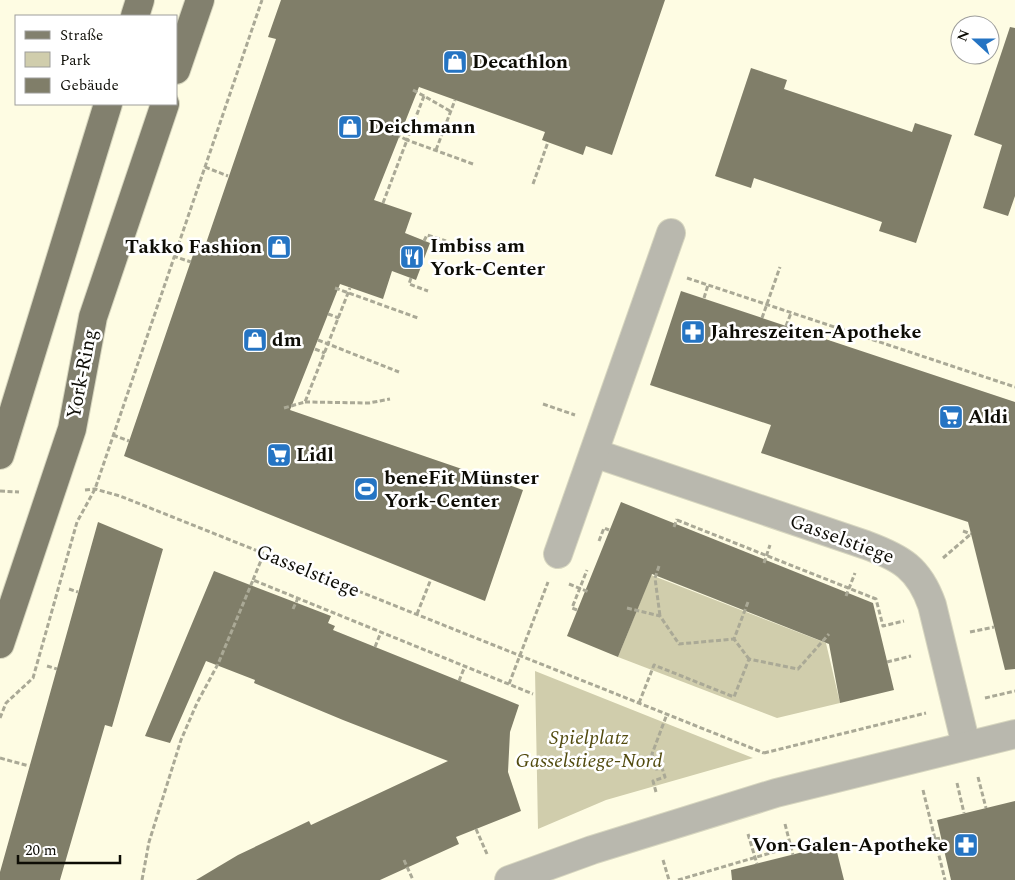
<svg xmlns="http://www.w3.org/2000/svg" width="1015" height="880" font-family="Spectral,serif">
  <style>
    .green { fill: #d0cdac }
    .building { fill: #807e69 }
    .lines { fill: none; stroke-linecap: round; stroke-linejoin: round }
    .minor-casing { stroke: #d7d6bf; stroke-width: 30 }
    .major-casing { stroke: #d7d6bf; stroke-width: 30 }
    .path { stroke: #aaa996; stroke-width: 3; stroke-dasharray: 5 2.5; stroke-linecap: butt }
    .minor { stroke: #b9b8ae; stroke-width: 28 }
    .major { stroke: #82806e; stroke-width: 28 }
    .labels { text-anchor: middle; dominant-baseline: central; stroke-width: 5; stroke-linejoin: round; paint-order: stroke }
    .poi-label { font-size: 20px; font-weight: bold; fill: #0d0c05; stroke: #fff; text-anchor: start }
    .street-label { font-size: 20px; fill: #0d0c05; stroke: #fff }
    .park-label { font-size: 20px; font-style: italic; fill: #514a0e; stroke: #fff }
  </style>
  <rect width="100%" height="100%" fill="#fefce3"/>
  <g class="green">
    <polygon points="651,575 826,643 840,703 777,718 618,657"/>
    <polygon points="535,671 753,758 606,800 538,829"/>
  </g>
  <g class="building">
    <polygon points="281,0 665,0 612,155 586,146 583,155 542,140 545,132 419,87 374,200 412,213 405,233 430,243 416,280 392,271 383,299 340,284 290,410 523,490 485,601 124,456 195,249 203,252 276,39 268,37"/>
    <polygon points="1010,27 1015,28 1015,196 1008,216 983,208 1002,145 974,135"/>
    <polygon points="751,68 787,80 784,89 912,132 915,123 952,135 916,243 879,231 882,222 754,178 751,188 715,176"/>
    <polygon points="681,291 1015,402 1015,669 1005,670 968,522 761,453 771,425 650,385"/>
    <polygon points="621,502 873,603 894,690 840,703 829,644 652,574 618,657 567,636"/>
    <polygon points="98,522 163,549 112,727 105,725 60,880 0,880 0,872"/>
    <polygon points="214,571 331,616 328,623 335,626 333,630 519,705 510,732 508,772 521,811 456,837 459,844 380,880 196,880 238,855 309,821 311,825 448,761 343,720 254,683 255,680 206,661 170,743 145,736"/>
    <polygon points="1015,801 1015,880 951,880 937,820"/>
    <polygon points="835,844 844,880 732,880 731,870"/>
  </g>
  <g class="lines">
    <defs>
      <g id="minor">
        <path d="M594,453L866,545C901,558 919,568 932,605L966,745"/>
        <polyline points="558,554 671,233"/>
        <polyline points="509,880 592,850 776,793 1015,734"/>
      </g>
      <g id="major">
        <polyline points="135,16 140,0"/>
        <polyline points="176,70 200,0"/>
        <polyline points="0,455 108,104"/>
        <polyline points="0,644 72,429 93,317 165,104"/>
      </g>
    </defs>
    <use href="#minor" class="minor-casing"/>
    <use href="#major" class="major-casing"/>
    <g class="path">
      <polyline points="413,90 424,96"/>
      <polyline points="450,111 424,96 407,140 473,164"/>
      <polyline points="436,150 455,100"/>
      <polyline points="205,167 228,176"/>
      <polyline points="533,184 548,142"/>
      <polyline points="383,203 407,140 399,136"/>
      <polyline points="424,241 427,235 446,241"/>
      <polyline points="173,256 191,262"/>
      <polyline points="411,278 409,284 428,291"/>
      <polyline points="687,278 1015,387"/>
      <polyline points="335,288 418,318"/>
      <polyline points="704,298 708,285"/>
      <polyline points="328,314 339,318"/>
      <polyline points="762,318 780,267"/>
      <polyline points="786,326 791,313"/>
      <polyline points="318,340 399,372"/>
      <polyline points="315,349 325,353"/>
      <polyline points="305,402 369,403 390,399"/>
      <polyline points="543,404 575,415"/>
      <polyline points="284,408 305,402 350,288"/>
      <polyline points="113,435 129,441"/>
      <polyline points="85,490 95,489 120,496 764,753"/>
      <polyline points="0,491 19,492"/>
      <polyline points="677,520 876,599 883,626 904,621"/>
      <polyline points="674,527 677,519"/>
      <polyline points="963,531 971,534"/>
      <polyline points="599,541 604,528 609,530"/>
      <polyline points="943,558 971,534"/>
      <polyline points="764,563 770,545"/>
      <polyline points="659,566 655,578 660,616"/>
      <polyline points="253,580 264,553"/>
      <polyline points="569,584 589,592"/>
      <polyline points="69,589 78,592"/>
      <polyline points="846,596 855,573"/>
      <polyline points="748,602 734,639 749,659"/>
      <polyline points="627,608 660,616 679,644 734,639"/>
      <polyline points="293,609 298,598"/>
      <polyline points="577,610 572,608 587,570"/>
      <polyline points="417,614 431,579"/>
      <polyline points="970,632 994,627"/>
      <polyline points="375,647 381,632"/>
      <polyline points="887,662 911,656"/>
      <polyline points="47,666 57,669"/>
      <polyline points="459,681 465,666"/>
      <polyline points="509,684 548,582"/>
      <polyline points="985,698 1015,691"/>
      <polyline points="639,703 654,665 734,697 749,659 798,669 829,634"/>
      <polyline points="0,718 6,703 33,678 77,522 95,489 262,0"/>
      <polyline points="764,753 926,713"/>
      <polyline points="0,758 29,766"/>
      <polyline points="978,777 986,808"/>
      <polyline points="957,783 964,813"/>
      <polyline points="923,790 945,880"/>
      <polyline points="656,792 653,781 665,777 662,768 656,769 652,754 667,714"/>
      <polyline points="785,824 793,855"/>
      <polyline points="476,829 487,854"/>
      <polyline points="748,834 757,864"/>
      <polyline points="935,839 941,838"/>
      <polyline points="404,860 413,880"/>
      <polyline points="663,860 669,880"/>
      <polyline points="142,880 149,842 181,740 197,703 218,664 253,580 533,694"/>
      <polyline points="678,880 791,847"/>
    </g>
    <use href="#minor" class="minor"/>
    <use href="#major" class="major"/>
  </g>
  <defs>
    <symbol id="shop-square" viewBox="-11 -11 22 22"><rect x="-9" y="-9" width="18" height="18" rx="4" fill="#2574c3" stroke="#fff"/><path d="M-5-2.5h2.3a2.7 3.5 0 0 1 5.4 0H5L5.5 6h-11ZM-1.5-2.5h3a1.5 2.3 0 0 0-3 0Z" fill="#fff"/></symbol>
    <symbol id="restaurant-square" viewBox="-11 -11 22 22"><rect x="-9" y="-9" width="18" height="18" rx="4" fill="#2574c3" stroke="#fff"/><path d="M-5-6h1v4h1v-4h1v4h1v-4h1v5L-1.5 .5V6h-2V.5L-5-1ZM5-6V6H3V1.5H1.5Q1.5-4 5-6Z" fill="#fff"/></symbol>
    <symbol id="pharmacy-square" viewBox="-11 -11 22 22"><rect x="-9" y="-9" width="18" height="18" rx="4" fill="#2574c3" stroke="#fff"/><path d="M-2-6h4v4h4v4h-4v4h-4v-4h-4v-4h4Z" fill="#fff"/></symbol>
    <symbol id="supermarket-square" viewBox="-11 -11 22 22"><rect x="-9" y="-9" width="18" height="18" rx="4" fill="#2574c3" stroke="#fff"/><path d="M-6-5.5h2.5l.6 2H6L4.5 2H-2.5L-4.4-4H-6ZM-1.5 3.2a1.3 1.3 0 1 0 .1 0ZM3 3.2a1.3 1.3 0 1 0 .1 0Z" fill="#fff"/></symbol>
    <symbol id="stadium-square" viewBox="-11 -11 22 22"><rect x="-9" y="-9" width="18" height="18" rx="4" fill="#2574c3" stroke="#fff"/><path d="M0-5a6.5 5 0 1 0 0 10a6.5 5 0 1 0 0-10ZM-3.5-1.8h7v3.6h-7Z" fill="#fff"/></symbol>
  </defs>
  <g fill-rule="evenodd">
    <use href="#shop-square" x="441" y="48" width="28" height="28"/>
    <use href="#shop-square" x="336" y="113" width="28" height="28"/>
    <use href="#shop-square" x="265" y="233" width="28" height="28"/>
    <use href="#restaurant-square" x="398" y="243" width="28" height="28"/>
    <use href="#pharmacy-square" x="679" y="318" width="28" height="28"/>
    <use href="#shop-square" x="241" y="326" width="28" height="28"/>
    <use href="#supermarket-square" x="937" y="403" width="28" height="28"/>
    <use href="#supermarket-square" x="265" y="441" width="28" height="28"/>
    <use href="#stadium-square" x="352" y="475" width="28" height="28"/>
    <use href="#pharmacy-square" x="952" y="831" width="28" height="28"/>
  </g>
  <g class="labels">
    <g class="poi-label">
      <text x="472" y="62">Decathlon</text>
      <text x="368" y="127">Deichmann</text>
      <text x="430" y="246">Imbiss am<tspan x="430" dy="23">York-Center</tspan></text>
      <text x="262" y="247" text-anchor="end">Takko Fashion</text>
      <text x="710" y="332">Jahreszeiten-Apotheke</text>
      <text x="272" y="340">dm</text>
      <text x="968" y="417">Aldi</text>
      <text x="296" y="455">Lidl</text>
      <text x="384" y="478">beneFit Münster<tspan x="384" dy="23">York-Center</tspan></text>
      <text x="948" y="845" text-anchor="end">Von-Galen-Apotheke</text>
    </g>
    <g class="street-label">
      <text transform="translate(82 374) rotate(-79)">York-Ring</text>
      <text transform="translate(842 539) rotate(20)">Gasselstiege</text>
      <text transform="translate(308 571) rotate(22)">Gasselstiege</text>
    </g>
    <g class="park-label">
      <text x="589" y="738">Spielplatz<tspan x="589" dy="23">Gasselstiege-Nord</tspan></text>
    </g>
  </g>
  <rect x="15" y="15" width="162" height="90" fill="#ffffff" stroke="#9e9e9b"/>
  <rect x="25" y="31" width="25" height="8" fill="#82806e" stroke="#9e9e9b"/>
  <text x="60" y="40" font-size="15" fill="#0d0c05">Straße</text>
  <rect x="25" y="52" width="25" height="15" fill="#d0cdac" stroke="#9e9e9b"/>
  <text x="60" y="65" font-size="15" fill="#0d0c05">Park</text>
  <rect x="25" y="78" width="25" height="15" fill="#807e69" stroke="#9e9e9b"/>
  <text x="60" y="90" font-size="15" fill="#0d0c05">Gebäude</text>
  <g transform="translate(975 40) rotate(291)"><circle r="24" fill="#ffffff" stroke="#9e9e9b"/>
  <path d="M0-4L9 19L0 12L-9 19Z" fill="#2574c3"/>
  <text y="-8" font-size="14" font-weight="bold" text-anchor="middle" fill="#0d0c05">N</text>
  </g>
  <path d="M18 855v8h102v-8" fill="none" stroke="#0d0c05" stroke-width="2.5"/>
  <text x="25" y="855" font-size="15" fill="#0d0c05" stroke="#ffffff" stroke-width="4" paint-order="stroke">20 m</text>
</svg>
